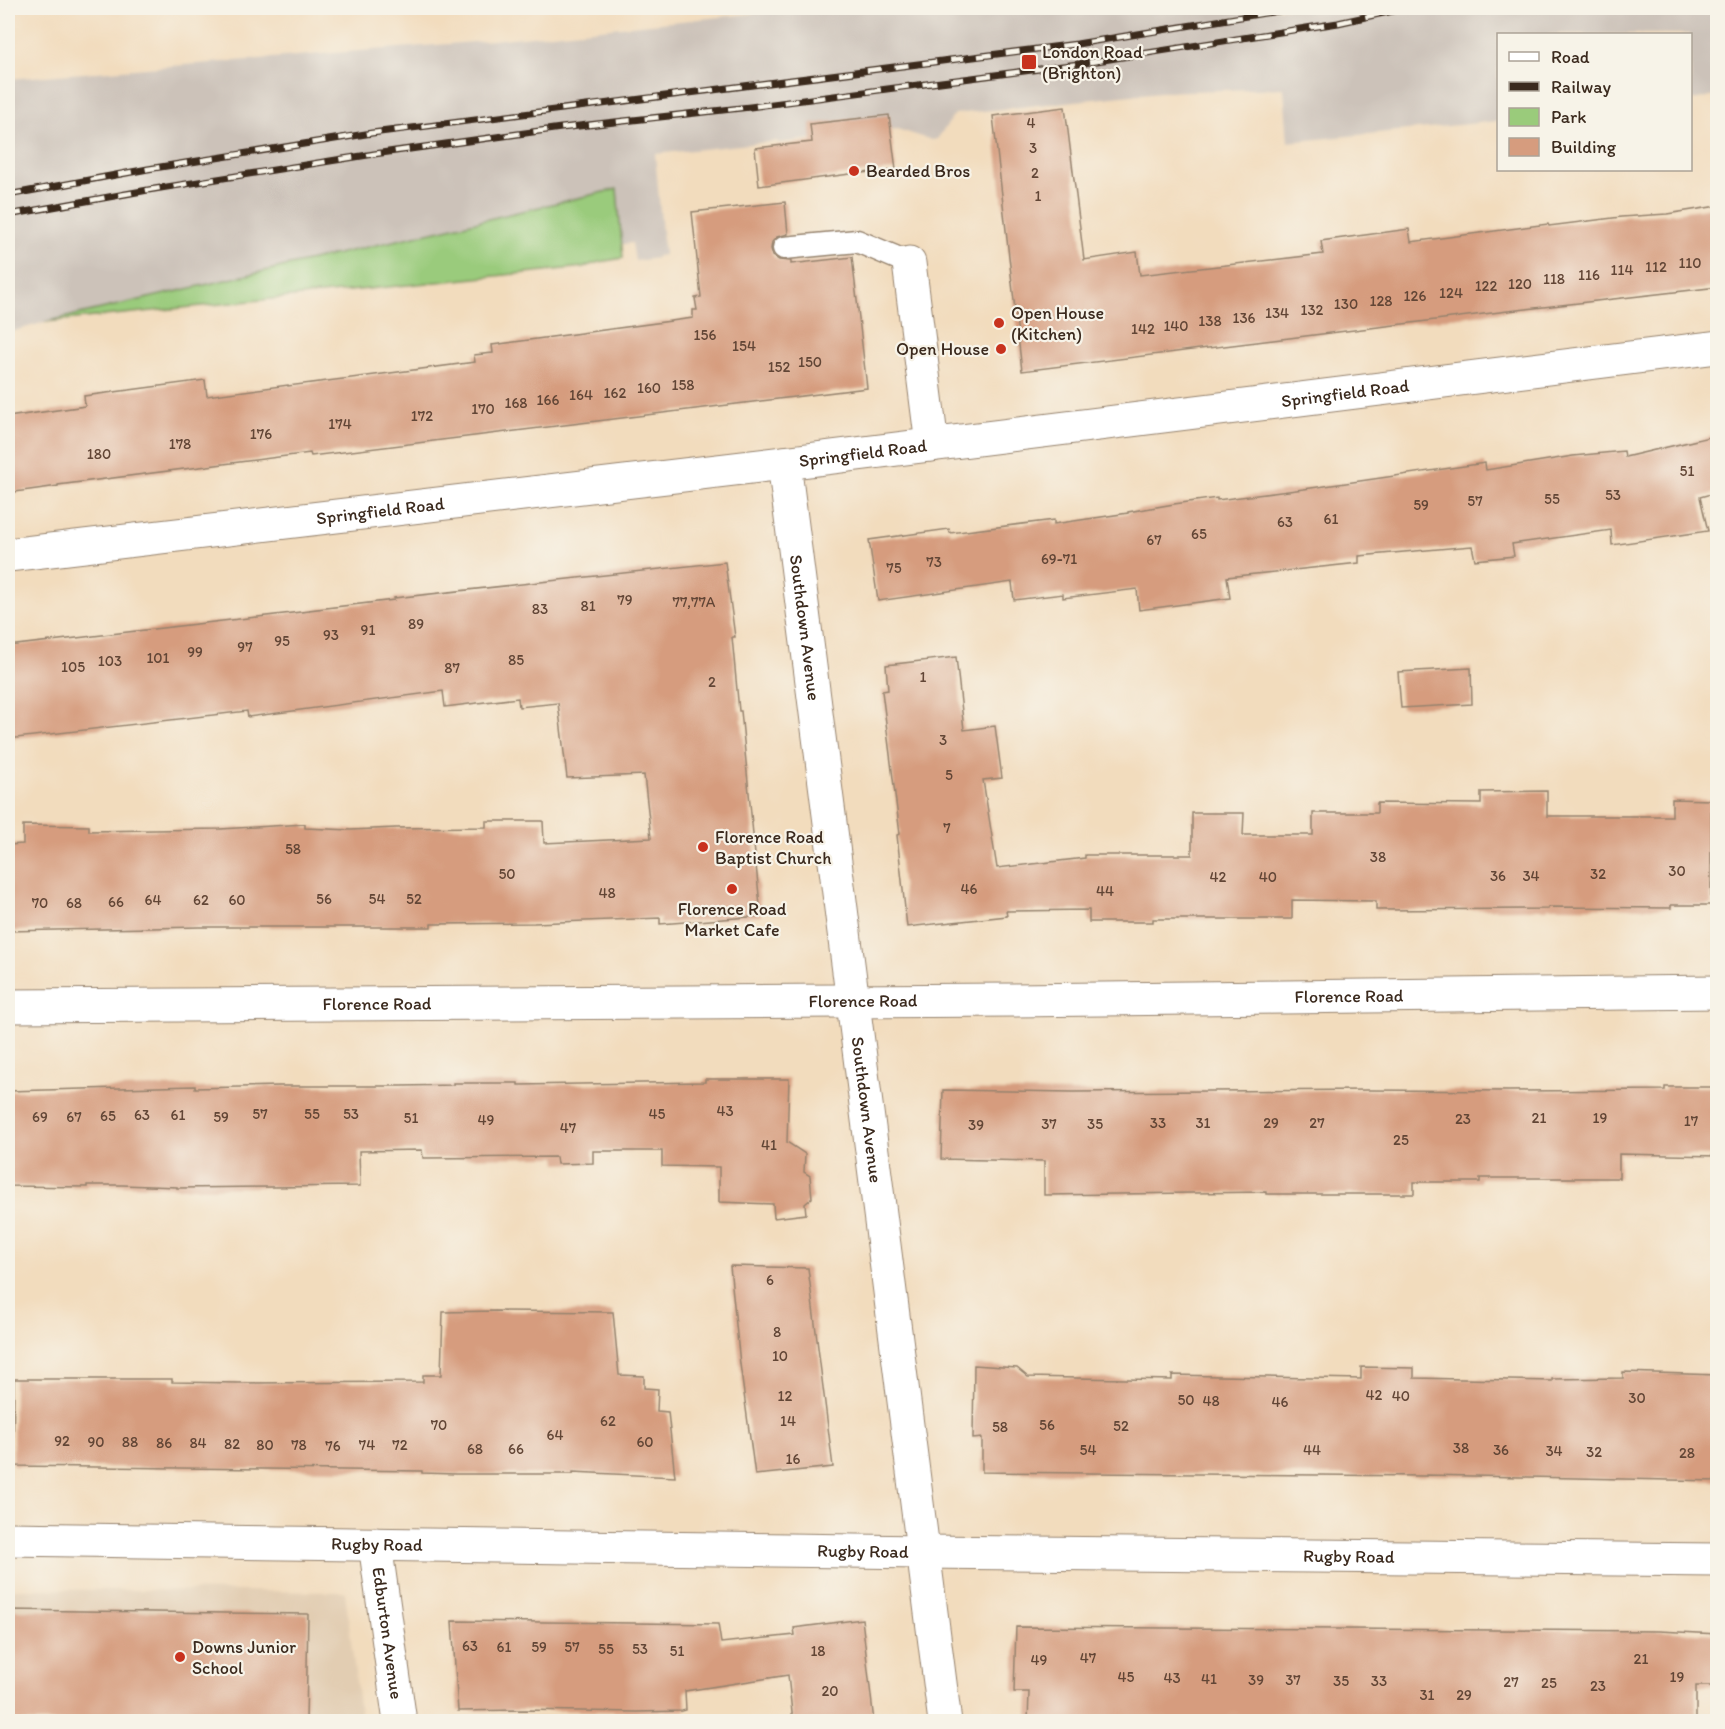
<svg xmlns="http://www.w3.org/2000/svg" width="1725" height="1729" font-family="Itim,sans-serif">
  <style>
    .built { fill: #e2cdb2 }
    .industrial { fill: #ccc2b9 }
    .green { fill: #9acb7b; stroke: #6a7a4c; stroke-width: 1.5 }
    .building { fill: #d69c7e }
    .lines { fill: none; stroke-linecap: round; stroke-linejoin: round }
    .service-casing { stroke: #96836e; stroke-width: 25 }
    .minor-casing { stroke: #96836e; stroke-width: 35 }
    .service { stroke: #fff; stroke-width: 22 }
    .minor { stroke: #fff; stroke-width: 33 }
    .rail-casing { stroke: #3b2a1e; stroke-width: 7 }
    .rail { stroke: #f7f3e8; stroke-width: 4.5; stroke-dasharray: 14; stroke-linecap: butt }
    .poi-dot { fill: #c8321e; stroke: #f7f3e8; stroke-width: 2 }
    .labels { text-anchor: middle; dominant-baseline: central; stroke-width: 4.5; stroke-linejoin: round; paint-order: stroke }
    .number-label { font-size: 15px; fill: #624636 }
    .poi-label { font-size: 18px; fill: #3b2a1e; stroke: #f7f3e8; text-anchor: start }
    .street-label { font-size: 18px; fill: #3b2a1e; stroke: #f7f3e8 }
  </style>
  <rect width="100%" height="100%" fill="#f7f3e8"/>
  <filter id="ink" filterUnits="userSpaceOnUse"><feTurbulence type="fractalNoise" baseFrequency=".0167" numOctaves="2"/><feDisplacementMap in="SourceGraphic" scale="12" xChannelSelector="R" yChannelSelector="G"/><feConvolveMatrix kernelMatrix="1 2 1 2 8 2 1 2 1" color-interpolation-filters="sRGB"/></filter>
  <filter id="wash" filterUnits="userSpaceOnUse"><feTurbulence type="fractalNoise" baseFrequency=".008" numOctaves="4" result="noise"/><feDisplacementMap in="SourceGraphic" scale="24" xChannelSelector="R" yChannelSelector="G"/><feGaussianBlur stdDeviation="1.35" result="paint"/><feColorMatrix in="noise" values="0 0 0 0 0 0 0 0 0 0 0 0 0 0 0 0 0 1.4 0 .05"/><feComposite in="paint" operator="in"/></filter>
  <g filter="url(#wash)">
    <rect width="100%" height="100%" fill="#f2dcbd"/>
    <polygon class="built" points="8,1589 345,1592 361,1721 8,1722"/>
    <polygon class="industrial" points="807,8 1717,8 1717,96 1691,100 1690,34 1498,34 1498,121 1288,142 1284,88 1160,92 955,114 937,139 932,140 897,129 778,143 778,141 655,154 664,255 657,256 657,258 635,261 632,243 581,250 584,267 45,322 8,333 8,79 474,42"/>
    <polygon class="green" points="617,189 623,258 599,262 584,267 45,322"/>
    <g id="blocks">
      <g class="building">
        <polygon points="1065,107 1084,260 1137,252 1140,275 1323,254 1321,241 1409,229 1411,242 1548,224 1549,226 1621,217 1667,214 1718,206 1718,287 1508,311 1022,371 993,116"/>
        <polygon points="889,115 896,170 850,174 759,186 755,148 812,142 810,124"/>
        <polygon points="785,202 788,234 777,237 772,242 771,249 773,256 779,260 791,261 791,264 852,257 867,388 311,456 310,453 58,485 58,486 8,493 8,417 85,406 84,396 205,380 207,396 288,385 288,386 367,376 475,362 474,355 493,353 492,345 693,318 693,310 697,310 695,298 701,297 692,212"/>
        <polygon points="1718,435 1718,492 1700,497 1708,531 1612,545 1611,530 1512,544 1514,556 1475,560 1472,546 1359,556 1359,563 1227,577 1230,598 1139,610 1137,589 1063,598 1063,594 1014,600 1012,582 878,601 869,540 949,529 950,533 1054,520 1054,524 1128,513 1128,512 1174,504 1217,498 1217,500 1304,489 1485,463 1486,470 1573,456 1624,451 1625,457"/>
        <polygon points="725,562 735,637 732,637 739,711 741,711 761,916 660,924 660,918 534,923 431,924 431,927 199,927 8,931 8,845 23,844 23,825 89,826 89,831 220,829 305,824 305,828 351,830 396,828 486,827 486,821 543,821 544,843 651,838 644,775 567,778 558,703 519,707 518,698 445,707 443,691 248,717 247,711 8,739 8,646 309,611 309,610 394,600 394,598"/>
        <polygon points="956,657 964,730 995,726 1002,778 983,780 997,868 1085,858 1085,855 1192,855 1192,813 1244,813 1243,835 1313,835 1313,813 1377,813 1377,803 1481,804 1481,792 1547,791 1547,816 1672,816 1672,799 1711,800 1711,905 1671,905 1671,908 1548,907 1548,909 1376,910 1376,901 1292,900 1292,919 1153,919 1153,922 1089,922 1089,910 1006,911 1007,916 907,927 897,835 900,834 882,691 888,690 886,665"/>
        <polygon points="1471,668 1472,704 1401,708 1398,672"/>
        <polygon points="705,1079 789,1079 787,1142 805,1154 804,1172 810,1176 812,1198 805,1204 806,1214 774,1218 773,1204 719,1202 719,1167 662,1166 662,1151 593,1151 593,1163 557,1164 556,1157 423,1158 422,1150 359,1151 360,1186 177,1188 177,1187 122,1185 87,1185 87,1187 8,1186 8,1091 195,1086 195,1088 279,1086 402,1086 453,1085 453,1083 518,1083 518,1085 705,1082"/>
        <polygon points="1665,1087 1718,1087 1718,1156 1619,1154 1619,1178 1480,1178 1480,1182 1414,1182 1414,1194 1266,1194 1266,1192 1044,1195 1044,1161 941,1159 943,1090 1073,1092 1370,1090 1509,1091 1665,1090"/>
        <polygon points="730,1266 808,1268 833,1467 755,1475 740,1364"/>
        <polygon points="496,1311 613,1312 619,1375 644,1376 644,1388 658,1389 657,1411 668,1412 675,1477 573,1472 573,1474 456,1474 422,1473 422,1471 13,1466 14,1379 172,1379 172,1382 239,1383 423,1382 423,1375 441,1375 443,1312"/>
        <polygon points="974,1365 1017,1368 1028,1377 1172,1380 1172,1375 1361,1379 1361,1367 1414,1368 1414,1378 1552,1381 1552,1379 1623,1378 1623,1372 1718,1375 1718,1481 1426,1475 1426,1476 982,1472 982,1438 973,1439"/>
        <polygon points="8,1610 308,1614 306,1722 14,1722 14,1719 8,1718"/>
        <polygon points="862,1619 874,1722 793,1722 788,1675 685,1691 686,1710 682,1711 636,1712 525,1710 458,1711 452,1621 718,1624 721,1643 795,1635 794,1628"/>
        <polygon points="1016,1627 1659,1631 1718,1634 1718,1686 1696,1686 1696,1720 1028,1722 1029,1692 1014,1692"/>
      </g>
    </g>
  </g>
  <g filter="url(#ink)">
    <use href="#blocks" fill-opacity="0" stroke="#96836e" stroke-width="1.5"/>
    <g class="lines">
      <defs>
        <polyline id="service" points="784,248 857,241 909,263"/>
        <g id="minor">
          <polyline points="909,263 932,445"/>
          <path id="s1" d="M784,463L945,1722"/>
          <path id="s2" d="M8,555L784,463L1718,347"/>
          <path id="s3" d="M8,1006L1014,1000L1718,992"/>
          <path id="s4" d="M8,1539L922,1552L1718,1560"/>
          <path id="s5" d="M375,1544L400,1722"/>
        </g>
      </defs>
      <use href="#service" class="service-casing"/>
      <use href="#minor" class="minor-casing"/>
      <use href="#service" class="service"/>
      <use href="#minor" class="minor"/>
      <defs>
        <g id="rail">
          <polyline points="8,195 148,169 372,133 1077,44 1296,8"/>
          <polyline points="8,215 148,190 374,154 561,128 750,107 1078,64 1338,23 1406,8"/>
        </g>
      </defs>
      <use href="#rail" class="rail-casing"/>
      <use href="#rail" class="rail"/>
    </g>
  </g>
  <g class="poi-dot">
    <rect x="1021" y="54" width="16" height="16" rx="3"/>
    <circle cx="854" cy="171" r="6"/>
    <circle cx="999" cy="323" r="6"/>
    <circle cx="1001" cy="349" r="6"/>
    <circle cx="703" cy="847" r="6"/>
    <circle cx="732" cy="889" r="6"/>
    <circle cx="180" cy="1657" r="6"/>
  </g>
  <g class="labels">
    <g class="number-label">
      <text x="1031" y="123">4</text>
      <text x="1033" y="148">3</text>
      <text x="1035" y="173">2</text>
      <text x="1038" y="196">1</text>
      <text x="1690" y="263">110</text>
      <text x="1656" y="267">112</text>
      <text x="1622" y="270">114</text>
      <text x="1589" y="275">116</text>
      <text x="1554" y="279">118</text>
      <text x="1520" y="284">120</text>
      <text x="1486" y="286">122</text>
      <text x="1451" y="293">124</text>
      <text x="1415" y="296">126</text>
      <text x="1381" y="301">128</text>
      <text x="1346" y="304">130</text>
      <text x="1312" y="310">132</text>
      <text x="1277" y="313">134</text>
      <text x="1244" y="318">136</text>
      <text x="1210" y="321">138</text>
      <text x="1176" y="326">140</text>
      <text x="1143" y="329">142</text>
      <text x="705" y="335">156</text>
      <text x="744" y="346">154</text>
      <text x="810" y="362">150</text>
      <text x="779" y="367">152</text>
      <text x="683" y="385">158</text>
      <text x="649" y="388">160</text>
      <text x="615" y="393">162</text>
      <text x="581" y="395">164</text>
      <text x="548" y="400">166</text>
      <text x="516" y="403">168</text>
      <text x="483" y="409">170</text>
      <text x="422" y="416">172</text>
      <text x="340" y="424">174</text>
      <text x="261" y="434">176</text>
      <text x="180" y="444">178</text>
      <text x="99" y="454">180</text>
      <text x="1687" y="471">51</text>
      <text x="1613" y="495">53</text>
      <text x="1552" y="499">55</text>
      <text x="1475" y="501">57</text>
      <text x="1421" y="505">59</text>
      <text x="1331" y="519">61</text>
      <text x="1285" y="522">63</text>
      <text x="1199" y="534">65</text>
      <text x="1154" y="540">67</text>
      <text x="1059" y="559">69-71</text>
      <text x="934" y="562">73</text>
      <text x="894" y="568">75</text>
      <text x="625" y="600">79</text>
      <text x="694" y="602">77,77A</text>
      <text x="588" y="606">81</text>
      <text x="540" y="609">83</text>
      <text x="416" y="624">89</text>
      <text x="368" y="630">91</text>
      <text x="331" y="635">93</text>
      <text x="282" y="641">95</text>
      <text x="245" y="647">97</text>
      <text x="195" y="652">99</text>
      <text x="158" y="658">101</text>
      <text x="516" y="660">85</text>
      <text x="110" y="661">103</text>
      <text x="73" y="667">105</text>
      <text x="452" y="668">87</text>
      <text x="923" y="677">1</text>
      <text x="712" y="682">2</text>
      <text x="943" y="740">3</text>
      <text x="949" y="775">5</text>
      <text x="947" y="828">7</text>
      <text x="293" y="849">58</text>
      <text x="1378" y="857">38</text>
      <text x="1677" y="871">30</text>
      <text x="507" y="874">50</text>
      <text x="1598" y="874">32</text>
      <text x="1498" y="876">36</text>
      <text x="1531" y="876">34</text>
      <text x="1218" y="877">42</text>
      <text x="1268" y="877">40</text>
      <text x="969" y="889">46</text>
      <text x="1105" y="891">44</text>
      <text x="607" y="893">48</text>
      <text x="324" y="899">56</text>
      <text x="377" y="899">54</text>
      <text x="414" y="899">52</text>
      <text x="153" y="900">64</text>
      <text x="201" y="900">62</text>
      <text x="237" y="900">60</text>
      <text x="116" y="902">66</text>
      <text x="40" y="903">70</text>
      <text x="74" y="903">68</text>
      <text x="725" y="1111">43</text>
      <text x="260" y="1114">57</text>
      <text x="312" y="1114">55</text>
      <text x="351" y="1114">53</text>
      <text x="657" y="1114">45</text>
      <text x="142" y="1115">63</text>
      <text x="178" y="1115">61</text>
      <text x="108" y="1116">65</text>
      <text x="40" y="1117">69</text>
      <text x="74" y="1117">67</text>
      <text x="221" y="1117">59</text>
      <text x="411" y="1118">51</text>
      <text x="1539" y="1118">21</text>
      <text x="1600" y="1118">19</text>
      <text x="1463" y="1119">23</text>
      <text x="486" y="1120">49</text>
      <text x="1691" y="1121">17</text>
      <text x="1158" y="1123">33</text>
      <text x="1203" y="1123">31</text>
      <text x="1271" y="1123">29</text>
      <text x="1317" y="1123">27</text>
      <text x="1049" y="1124">37</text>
      <text x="1095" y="1124">35</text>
      <text x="976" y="1125">39</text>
      <text x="568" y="1128">47</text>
      <text x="1401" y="1140">25</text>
      <text x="769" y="1145">41</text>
      <text x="770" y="1280">6</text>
      <text x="777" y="1332">8</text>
      <text x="780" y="1356">10</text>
      <text x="1374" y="1395">42</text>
      <text x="785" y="1396">12</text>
      <text x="1401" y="1396">40</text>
      <text x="1637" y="1398">30</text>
      <text x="1186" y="1400">50</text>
      <text x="1211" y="1401">48</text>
      <text x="1280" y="1402">46</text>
      <text x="608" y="1421">62</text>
      <text x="788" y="1421">14</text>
      <text x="439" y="1425">70</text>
      <text x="1047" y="1425">56</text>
      <text x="1121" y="1426">52</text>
      <text x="1000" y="1427">58</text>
      <text x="555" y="1435">64</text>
      <text x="62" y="1441">92</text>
      <text x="96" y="1442">90</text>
      <text x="130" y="1442">88</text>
      <text x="645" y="1442">60</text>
      <text x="164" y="1443">86</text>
      <text x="198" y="1443">84</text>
      <text x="232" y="1444">82</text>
      <text x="265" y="1445">80</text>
      <text x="299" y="1445">78</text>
      <text x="367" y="1445">74</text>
      <text x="400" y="1445">72</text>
      <text x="333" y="1446">76</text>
      <text x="1461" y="1448">38</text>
      <text x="475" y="1449">68</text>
      <text x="516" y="1449">66</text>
      <text x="1088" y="1450">54</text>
      <text x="1312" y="1450">44</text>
      <text x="1501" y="1450">36</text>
      <text x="1554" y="1451">34</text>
      <text x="1594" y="1452">32</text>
      <text x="1687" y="1453">28</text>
      <text x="793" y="1459">16</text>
      <text x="470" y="1646">63</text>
      <text x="504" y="1647">61</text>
      <text x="539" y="1647">59</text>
      <text x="572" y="1647">57</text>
      <text x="606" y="1649">55</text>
      <text x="640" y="1649">53</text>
      <text x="677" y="1651">51</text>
      <text x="818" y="1651">18</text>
      <text x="1088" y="1658">47</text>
      <text x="1641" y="1659">21</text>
      <text x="1039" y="1660">49</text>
      <text x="1126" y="1677">45</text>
      <text x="1677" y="1677">19</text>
      <text x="1172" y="1678">43</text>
      <text x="1209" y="1679">41</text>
      <text x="1256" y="1680">39</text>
      <text x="1293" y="1680">37</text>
      <text x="1341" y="1681">35</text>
      <text x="1379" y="1681">33</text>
      <text x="1511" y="1682">27</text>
      <text x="1549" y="1683">25</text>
      <text x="1598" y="1686">23</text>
      <text x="830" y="1691">20</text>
      <text x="1427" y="1695">31</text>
      <text x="1464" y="1695">29</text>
    </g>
    <g class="poi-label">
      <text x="1042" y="52">London Road<tspan x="1042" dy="21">(Brighton)</tspan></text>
      <text x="866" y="171">Bearded Bros</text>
      <text x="1011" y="313">Open House<tspan x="1011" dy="21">(Kitchen)</tspan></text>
      <text x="989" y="349" text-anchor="end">Open House</text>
      <text x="715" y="837">Florence Road<tspan x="715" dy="21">Baptist Church</tspan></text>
      <text x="732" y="909" text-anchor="middle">Florence Road<tspan x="732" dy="21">Market Cafe</tspan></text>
      <text x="192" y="1647">Downs Junior<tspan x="192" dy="21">School</tspan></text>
    </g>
    <g class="street-label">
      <text stroke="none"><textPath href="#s2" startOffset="1347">Springfield Road</textPath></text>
      <text stroke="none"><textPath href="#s2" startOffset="861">Springfield Road</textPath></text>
      <text stroke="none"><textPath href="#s2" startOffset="375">Springfield Road</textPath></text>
      <text stroke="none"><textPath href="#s1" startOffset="166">Southdown Avenue</textPath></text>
      <text stroke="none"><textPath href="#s3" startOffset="1341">Florence Road</textPath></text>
      <text stroke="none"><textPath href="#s3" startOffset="855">Florence Road</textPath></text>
      <text stroke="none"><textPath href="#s3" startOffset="369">Florence Road</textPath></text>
      <text stroke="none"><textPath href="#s1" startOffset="652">Southdown Avenue</textPath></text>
      <text stroke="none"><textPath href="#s4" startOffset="369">Rugby Road</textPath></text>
      <text stroke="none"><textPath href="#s4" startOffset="855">Rugby Road</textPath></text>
      <text stroke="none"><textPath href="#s4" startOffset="1341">Rugby Road</textPath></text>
      <text stroke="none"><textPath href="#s5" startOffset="90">Edburton Avenue</textPath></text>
    </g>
  </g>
  <rect width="1725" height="1729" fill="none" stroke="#f7f3e8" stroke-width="30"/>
  <rect x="1497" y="33" width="195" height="138" fill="#f7f3e8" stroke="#aca397" stroke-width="1.5"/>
  <rect x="1509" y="52" width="30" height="9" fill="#ffffff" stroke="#aca397" stroke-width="1.5"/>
  <text x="1551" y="63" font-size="18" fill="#3b2a1e">Road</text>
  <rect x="1509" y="82" width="30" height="9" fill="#3b2a1e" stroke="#aca397" stroke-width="1.5"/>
  <text x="1551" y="93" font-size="18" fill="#3b2a1e">Railway</text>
  <rect x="1509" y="108" width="30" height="18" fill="#9acb7b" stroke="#aca397" stroke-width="1.5"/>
  <text x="1551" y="123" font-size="18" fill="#3b2a1e">Park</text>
  <rect x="1509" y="138" width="30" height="18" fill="#d69c7e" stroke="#aca397" stroke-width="1.5"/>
  <text x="1551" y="153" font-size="18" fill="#3b2a1e">Building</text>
</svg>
